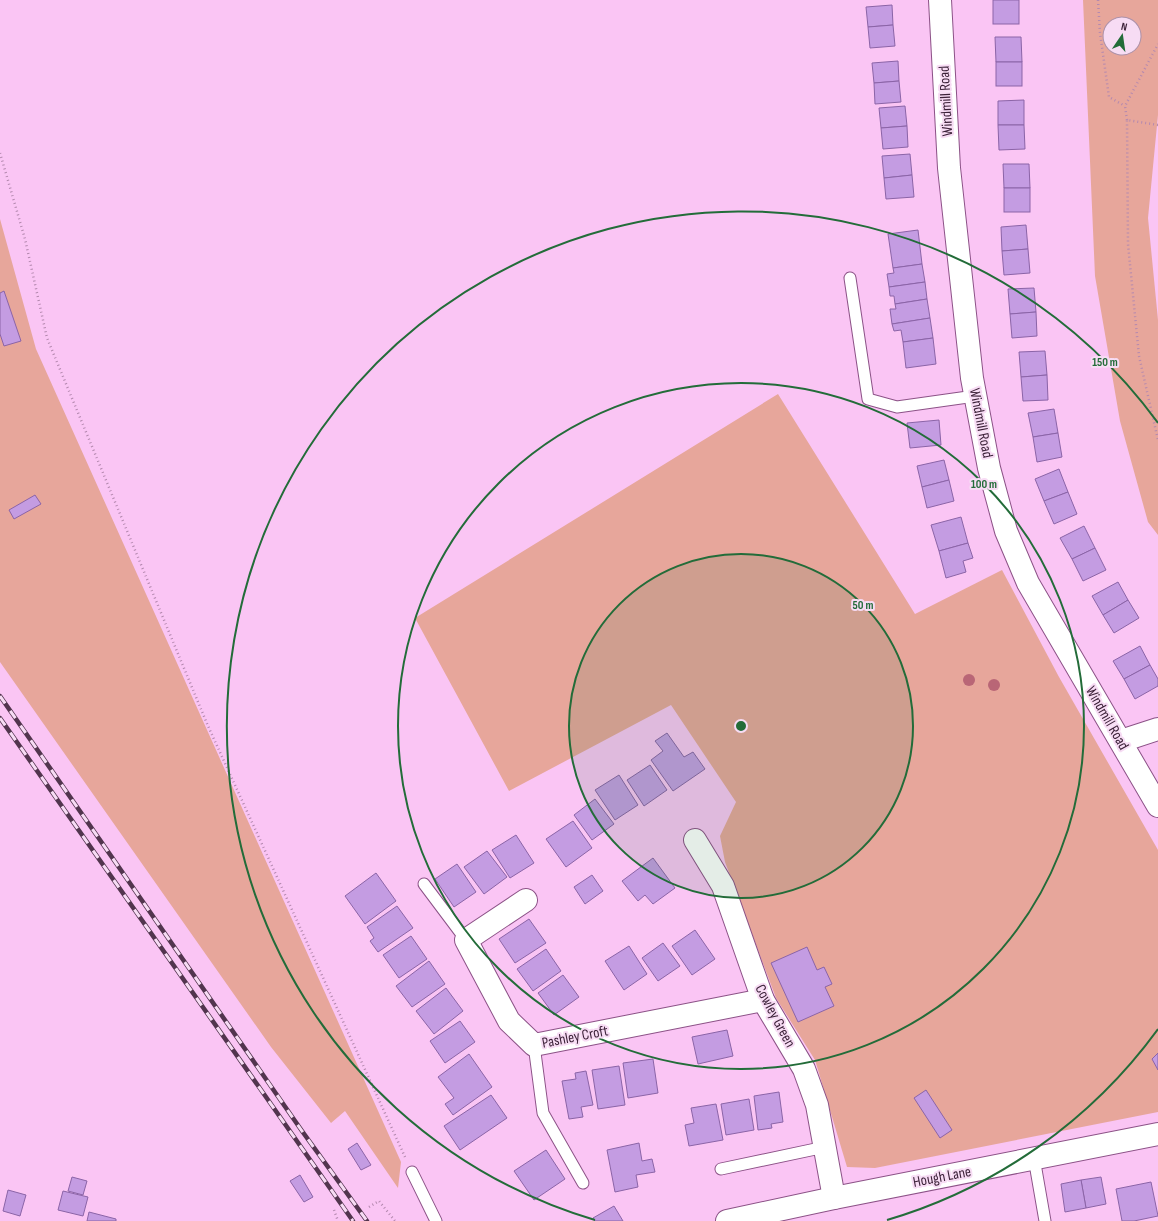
<svg xmlns="http://www.w3.org/2000/svg" width="1158" height="1221" font-family="'Sofia Sans Condensed',sans-serif">
  <style>
    .green { fill: #e7a69b; fill-rule: evenodd }
    .building { fill: #c49ce2; stroke: #8b64a7 }
    .lines { fill: none; stroke-linecap: round; stroke-linejoin: round }
    .service-casing { stroke: #8c5287; stroke-width: 13 }
    .minor-casing { stroke: #8c5287; stroke-width: 24 }
    .tertiary-casing { stroke: #8c5287; stroke-width: 24 }
    .secondary-casing { stroke: #8c5287; stroke-width: 24 }
    .path { stroke: #b489af; stroke-width: 2.5; stroke-dasharray: 1 3; stroke-linecap: butt }
    .service { stroke: #fff; stroke-width: 11 }
    .minor { stroke: #fff; stroke-width: 22 }
    .tertiary { stroke: #fff; stroke-width: 22 }
    .secondary { stroke: #fff; stroke-width: 22 }
    .rail-casing { stroke: #52354e; stroke-width: 4.5 }
    .rail { stroke: #f7dcf4; stroke-width: 3; stroke-dasharray: 9; stroke-linecap: butt }
    .tree { fill: #b96676 }
    .ring { fill: none; stroke: #236c39; stroke-width: 2 }
    .labels { text-anchor: middle; dominant-baseline: central; stroke-width: 4; stroke-linejoin: round; paint-order: stroke }
    .street-label { font-size: 15px; fill: #3b2138; stroke: #f7dcf4 }
    .centre { fill: #236c39; stroke: #f7dcf4; stroke-width: 2 }
    .ring-label { font-size: 12px; text-anchor: middle; font-weight: bold; fill: #236c39; stroke: #f7dcf4; stroke-width: 4; stroke-linejoin: round; paint-order: stroke }
  </style>
  <rect width="100%" height="100%" fill="#fac5f4"/>
  <g class="green">
    <path d="M1083,0H1158V115L1148,218L1158,320V535L1148,522L1120,421L1095,276ZM1110,24H1134V48H1110Z"/>
    <polygon points="0,219 36,349 401,1162 398,1188 345,1111 331,1123 271,1047 0,662"/>
    <polygon points="778,394 915,614 1002,570 1059,677 1158,850 1158,1112 875,1168 847,1167 815,1060 776,998 725,862 720,836 736,802 671,705 509,791 415,618"/>
  </g>
  <g class="building">
    <rect x="993" y="0" width="26" height="24"/>
    <polygon points="892,5 893,25 868,27 866,7"/>
    <polygon points="893,25 895,46 870,48 868,27"/>
    <polygon points="995,37 1021,37 1022,62 996,62"/>
    <polygon points="898,61 899,81 874,83 872,63"/>
    <rect x="996" y="62" width="26" height="24"/>
    <polygon points="899,81 901,102 875,104 874,83"/>
    <polygon points="1024,100 1024,125 998,125 998,101"/>
    <polygon points="905,106 907,126 881,128 879,108"/>
    <polygon points="998,125 1024,125 1025,149 999,150"/>
    <polygon points="907,126 908,147 883,149 881,128"/>
    <polygon points="910,154 912,175 884,178 882,156"/>
    <polygon points="1003,164 1029,164 1030,188 1004,188"/>
    <polygon points="912,175 914,197 886,199 884,178"/>
    <rect x="1004" y="188" width="26" height="24"/>
    <polygon points="1026,225 1028,249 1002,251 1001,227"/>
    <polygon points="918,230 922,264 893,268 888,234"/>
    <polygon points="1028,249 1030,273 1004,275 1002,251"/>
    <polygon points="922,264 925,282 889,287 887,274 894,273 893,268"/>
    <polygon points="925,282 927,299 895,304 894,296 890,296 889,287"/>
    <polygon points="1034,288 1036,312 1010,314 1008,289"/>
    <polygon points="4,291 21,341 4,346 0,334 0,293"/>
    <polygon points="927,299 930,318 892,324 890,309 896,309 895,304"/>
    <polygon points="1036,312 1037,336 1012,338 1010,314"/>
    <polygon points="930,318 933,338 903,342 901,330 894,331 892,324"/>
    <polygon points="933,338 936,364 906,368 903,342"/>
    <polygon points="1045,351 1047,375 1021,377 1019,352"/>
    <polygon points="1047,375 1048,400 1023,401 1021,377"/>
    <polygon points="1054,409 1058,433 1033,437 1028,413"/>
    <polygon points="939,420 941,445 910,448 907,423"/>
    <polygon points="1058,433 1062,457 1037,462 1033,437"/>
    <polygon points="944,460 949,480 922,487 917,466"/>
    <polygon points="1059,469 1068,492 1044,501 1035,479"/>
    <polygon points="949,480 954,501 927,508 922,487"/>
    <polygon points="1068,492 1077,514 1054,524 1044,501"/>
    <polygon points="35,495 41,504 14,519 9,510"/>
    <polygon points="961,517 968,543 939,551 931,525"/>
    <polygon points="1084,526 1095,548 1072,559 1060,538"/>
    <polygon points="968,543 973,558 963,561 966,572 946,578 939,551"/>
    <polygon points="1095,548 1106,570 1083,581 1072,559"/>
    <polygon points="1118,582 1128,600 1103,615 1092,596"/>
    <polygon points="1128,600 1139,618 1114,633 1103,615"/>
    <polygon points="1140,646 1150,665 1124,679 1113,661"/>
    <polygon points="1150,665 1158,679 1158,686 1135,699 1124,679"/>
    <polygon points="667,733 684,757 693,752 705,769 673,791 651,760 663,751 655,741"/>
    <polygon points="650,765 667,790 644,806 627,780"/>
    <polygon points="619,775 638,805 615,820 595,790"/>
    <polygon points="595,799 614,824 592,840 574,815"/>
    <polygon points="573,821 592,848 566,867 546,839"/>
    <polygon points="516,835 534,863 510,878 492,850"/>
    <polygon points="487,851 507,877 484,894 464,867"/>
    <polygon points="653,858 675,888 653,904 645,895 638,901 622,881"/>
    <polygon points="457,864 476,892 454,907 435,879"/>
    <polygon points="376,873 396,901 365,924 345,896"/>
    <polygon points="592,875 603,891 585,904 574,887"/>
    <polygon points="397,906 413,928 378,952 370,941 374,938 367,927"/>
    <polygon points="529,919 546,943 515,963 499,939"/>
    <polygon points="695,930 715,959 692,975 672,946"/>
    <polygon points="411,936 427,959 399,978 383,955"/>
    <polygon points="663,943 680,966 658,981 642,958"/>
    <polygon points="629,946 647,974 624,990 605,961"/>
    <polygon points="807,947 817,970 824,967 832,984 825,987 834,1006 798,1022 771,963"/>
    <polygon points="546,949 561,971 533,991 517,969"/>
    <polygon points="429,961 445,984 412,1007 396,986"/>
    <polygon points="563,975 579,997 554,1015 538,993"/>
    <polygon points="446,988 463,1011 434,1034 416,1011"/>
    <polygon points="460,1021 475,1042 445,1063 430,1041"/>
    <polygon points="727,1030 733,1056 698,1064 692,1037"/>
    <polygon points="1158,1053 1158,1070 1152,1059"/>
    <polygon points="469,1054 492,1087 453,1115 445,1104 454,1098 438,1077"/>
    <polygon points="653,1059 658,1093 628,1098 623,1063"/>
    <polygon points="619,1066 625,1105 598,1109 592,1070"/>
    <polygon points="586,1071 593,1105 581,1107 583,1117 569,1119 562,1081 576,1079 575,1073"/>
    <polygon points="926,1090 952,1130 940,1138 914,1098"/>
    <polygon points="779,1092 783,1122 771,1124 772,1128 758,1130 754,1096"/>
    <polygon points="491,1095 507,1118 460,1150 444,1126"/>
    <polygon points="749,1099 754,1130 726,1135 721,1104"/>
    <polygon points="716,1104 723,1140 689,1146 685,1125 694,1123 691,1108"/>
    <polygon points="357,1143 371,1165 361,1170 348,1149"/>
    <polygon points="639,1143 642,1161 652,1159 655,1172 636,1175 638,1187 615,1192 607,1150"/>
    <polygon points="546,1150 565,1179 534,1200 514,1171"/>
    <polygon points="300,1175 313,1197 304,1202 290,1181"/>
    <polygon points="72,1177 87,1181 83,1195 68,1191"/>
    <polygon points="1101,1177 1106,1204 1086,1208 1081,1180"/>
    <polygon points="1081,1180 1086,1208 1065,1212 1061,1184"/>
    <polygon points="1151,1182 1158,1216 1134,1221 1122,1221 1116,1189"/>
    <polygon points="8,1190 26,1195 20,1216 3,1211"/>
    <polygon points="63,1191 88,1197 83,1216 58,1210"/>
    <polygon points="614,1206 623,1221 595,1221 593,1218"/>
    <polygon points="89,1212 116,1219 116,1221 87,1221"/>
  </g>
  <g class="lines">
    <defs>
      <g id="service">
        <polyline points="850,278 868,399 897,407 975,396"/>
        <polyline points="424,884 466,940"/>
        <polyline points="534,1045 543,1113 583,1183"/>
        <polyline points="1034,1158 1045,1221"/>
        <polyline points="721,1169 825,1147"/>
        <polyline points="412,1172 436,1221"/>
      </g>
      <g id="minor">
        <polyline points="1121,741 1158,729"/>
        <polyline points="695,840 723,886 763,1000 804,1069 817,1105 834,1198"/>
        <polyline points="526,900 466,940 509,1021 534,1045 763,1000"/>
      </g>
      <polyline id="tertiary" points="940,0 949,168 972,378 989,468 1006,531 1028,583 1158,806"/>
      <polyline id="secondary" points="727,1221 834,1198 1158,1134"/>
    </defs>
    <use href="#service" class="service-casing"/>
    <use href="#minor" class="minor-casing"/>
    <use href="#tertiary" class="tertiary-casing"/>
    <use href="#secondary" class="secondary-casing"/>
    <g class="path">
      <polyline points="1098,0 1100,33 1109,97 1125,106"/>
      <polyline points="1127,120 1125,106 1158,44"/>
      <polyline points="1158,125 1127,120 1128,244 1139,356 1158,440"/>
      <polyline points="0,153 25,239 47,338 208,726 405,1157"/>
      <polyline points="369,1207 379,1201 395,1221"/>
      <polyline points="334,1210 338,1221"/>
    </g>
    <use href="#service" class="service"/>
    <use href="#minor" class="minor"/>
    <use href="#tertiary" class="tertiary"/>
    <use href="#secondary" class="secondary"/>
    <defs>
      <g id="rail">
        <polyline points="0,696 302,1131 367,1221"/>
        <polyline points="0,718 353,1221"/>
      </g>
    </defs>
    <use href="#rail" class="rail-casing"/>
    <use href="#rail" class="rail"/>
  </g>
  <g class="tree">
    <circle cx="969" cy="680" r="6"/>
    <circle cx="994" cy="685" r="6"/>
  </g>
  <circle cx="741" cy="726" r="172" fill="#236c39" fill-opacity=".12"/>
  <g class="ring">
    <circle cx="741" cy="726" r="172"/>
    <circle cx="741" cy="726" r="343"/>
    <path d="M1158 1029A515 515 0 0 1 887 1220M595 1220A515 515 0 1 1 1158 423"/>
  </g>
  <g class="labels">
    <g class="street-label">
      <text transform="translate(946 101) rotate(-93)">Windmill Road</text>
      <text transform="translate(981 423) rotate(79)">Windmill Road</text>
      <text transform="translate(1107 718) rotate(60)">Windmill Road</text>
      <text transform="translate(775 1016) rotate(62)">Cowley Green</text>
      <text transform="translate(575 1037) rotate(-11)">Pashley Croft</text>
      <text transform="translate(942 1177) rotate(-11)">Hough Lane</text>
    </g>
  </g>
  <circle cx="741" cy="726" r="6" class="centre"/>
  <g class="ring-label">
    <text x="1105" y="366">150 m</text>
    <text x="984" y="488">100 m</text>
    <text x="863" y="609">50 m</text>
  </g>
  <g transform="translate(1122 36) rotate(13)"><circle r="19" fill="#f7dcf4" stroke="#ac91a9"/>
  <path d="M0-3L7 15L0 10L-7 15Z" fill="#236c39"/>
  <text y="-6" font-size="11" font-weight="bold" text-anchor="middle" fill="#3b2138">N</text>
  </g>
</svg>
